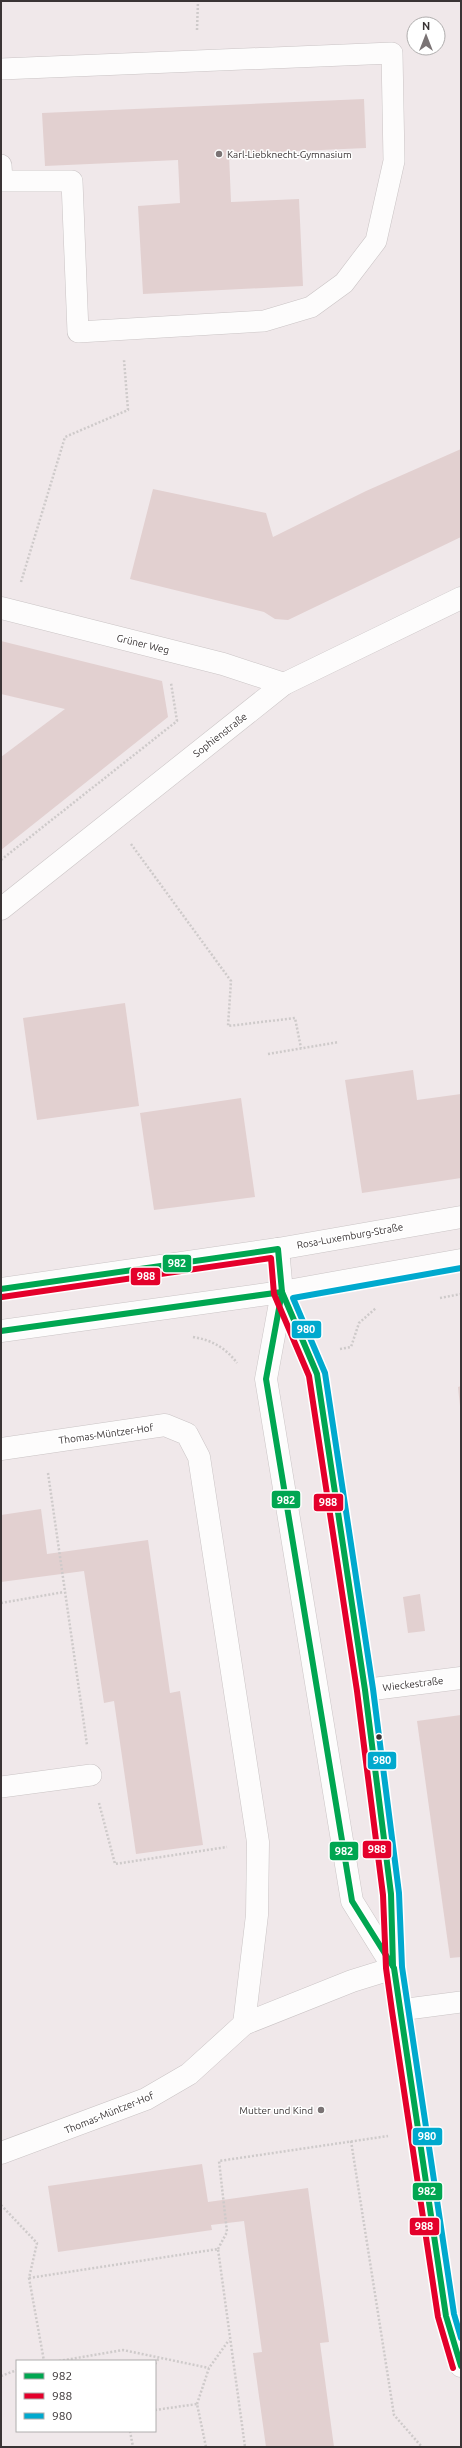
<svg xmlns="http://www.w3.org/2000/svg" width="462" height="2448" font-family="Ubuntu,sans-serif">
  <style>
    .building { fill: #e2d0d0 }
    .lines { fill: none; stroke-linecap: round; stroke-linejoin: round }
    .service-casing { stroke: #cac4c5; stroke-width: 22 }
    .minor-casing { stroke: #cac4c5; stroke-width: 23 }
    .primary-casing { stroke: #cac4c5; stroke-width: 23 }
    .path { stroke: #cecaca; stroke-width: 2.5; stroke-dasharray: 2 2; stroke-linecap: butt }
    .service { stroke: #fdfcfc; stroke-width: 21 }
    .minor { stroke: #fdfcfc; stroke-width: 22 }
    .primary { stroke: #fdfcfc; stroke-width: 22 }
    .bus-1-casing { stroke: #fff; stroke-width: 9 }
    .bus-2-casing { stroke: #fff; stroke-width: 9 }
    .bus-3-casing { stroke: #fff; stroke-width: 9 }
    .bus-1 { stroke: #00a651; stroke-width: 6 }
    .bus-2 { stroke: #e4002b; stroke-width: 6 }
    .bus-3 { stroke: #00a9ce; stroke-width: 6 }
    .poi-dot { fill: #7a7374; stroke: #fff; stroke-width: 1.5 }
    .bus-dot { fill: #3a3435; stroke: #fff; stroke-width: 1.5 }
    .labels { text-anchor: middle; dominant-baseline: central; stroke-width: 3; stroke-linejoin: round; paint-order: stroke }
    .poi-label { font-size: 10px; fill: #3a3435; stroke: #fff; text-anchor: start }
    .street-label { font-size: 10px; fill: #3a3435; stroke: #fff }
    .line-badge { stroke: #fff; stroke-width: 1.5 }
    .badge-label { font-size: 11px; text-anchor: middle; font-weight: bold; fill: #fff }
  </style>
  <rect width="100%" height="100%" fill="#f0e8ea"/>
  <g class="building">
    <polygon points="364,99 366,148 229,154 231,202 299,199 303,286 143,294 138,206 180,203 178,160 45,166 42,113"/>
    <polygon points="461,449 461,537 288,620 275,619 264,612 130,579 153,489 266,513 273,537 366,491"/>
    <polygon points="1,641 162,681 168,717 1,850 1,757 65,709 1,694"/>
    <polygon points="125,1003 139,1106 37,1120 23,1018"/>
    <polygon points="413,1070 417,1100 461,1094 461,1178 362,1193 345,1080"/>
    <polygon points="241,1098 255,1197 154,1210 140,1113"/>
    <polygon points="461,1386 461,1406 460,1406 458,1387"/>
    <polygon points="41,1509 47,1554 148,1540 170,1693 180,1691 203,1845 136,1854 114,1701 104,1703 84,1571 1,1582 1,1515"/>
    <polygon points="420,1594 425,1631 408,1633 403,1597"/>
    <polygon points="461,1715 461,1957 450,1958 417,1721"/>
    <polygon points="202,2164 208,2202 308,2188 329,2342 320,2343 334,2447 266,2447 253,2353 262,2352 244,2221 211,2225 212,2230 58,2252 48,2186"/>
  </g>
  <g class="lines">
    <defs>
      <g id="service">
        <polyline points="1,69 392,53 394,161 376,241 344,283 311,307 264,321 78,332 72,181 2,181 1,165"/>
        <polyline points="1,1787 91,1775"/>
        <polyline points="400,2010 461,2002"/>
      </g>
      <g id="minor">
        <polyline points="1,608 223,664 284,684"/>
        <polyline points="1,909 284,684 461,598"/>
        <polyline points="278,1249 282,1292 266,1379 352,1901 393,1967"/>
        <polyline points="282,1292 317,1374 365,1690 391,1894 394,1968 400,2010 446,2316 461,2366"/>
        <polyline points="1,1449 165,1425 187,1434 199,1457 258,1842 257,1915 244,2024"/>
        <polyline points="365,1690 461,1678"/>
        <polyline points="1,2153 146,2099 189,2074 244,2024 352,1981 394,1968"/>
      </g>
      <g id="primary">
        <polyline points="1,1289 278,1249 461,1217"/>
        <polyline points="1,1331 282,1292 461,1260"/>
      </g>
    </defs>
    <use href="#service" class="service-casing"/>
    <use href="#minor" class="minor-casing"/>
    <use href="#primary" class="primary-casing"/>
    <g class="path">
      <polyline points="197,30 198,1"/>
      <polyline points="21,582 65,437 128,410 124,360"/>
      <polyline points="131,844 231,981 228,1026 295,1018 301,1048"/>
      <polyline points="1,860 177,721 171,683"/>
      <polyline points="268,1054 339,1042"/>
      <polyline points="440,1298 461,1294"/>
      <path d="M193,1337C212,1340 226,1348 237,1363"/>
      <polyline points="340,1349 351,1347 359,1323 376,1308"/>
      <polyline points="48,1473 87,1745"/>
      <polyline points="1,1603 64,1592"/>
      <polyline points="99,1803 115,1864 227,1847"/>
      <polyline points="351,2141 394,2415 422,2447"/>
      <polyline points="1,2205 37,2243 29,2278 44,2361"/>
      <polyline points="218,2249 227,2232 219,2161 388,2136"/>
      <polyline points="29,2278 218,2249 245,2447"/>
      <polyline points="59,2361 123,2350 209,2368"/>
      <polyline points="155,2364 159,2358"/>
      <polyline points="1,2376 17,2370"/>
      <polyline points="197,2404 209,2368 229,2340"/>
      <polyline points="155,2410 197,2404 206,2447"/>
      <polyline points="130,2431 133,2447"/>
    </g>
    <use href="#service" class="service"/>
    <use href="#minor" class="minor"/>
    <use href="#primary" class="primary"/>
    <defs>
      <g id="bus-1">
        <polyline points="1,1289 278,1249 282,1292 266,1379 352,1901 394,1968 446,2316 461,2366"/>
        <polyline points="282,1292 317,1374 365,1690 391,1894 393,1966"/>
        <polyline points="1,1331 282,1292"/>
      </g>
      <polyline id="bus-2" points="2,1297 271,1258 274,1294 309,1376 357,1691 383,1895 386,1968 392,2011 438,2317 453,2368"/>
      <polyline id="bus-3" points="461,1268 293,1298 325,1373 373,1689 399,1893 402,1967 454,2314 461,2338"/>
    </defs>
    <use href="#bus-1" class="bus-1-casing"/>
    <use href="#bus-2" class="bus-2-casing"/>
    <use href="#bus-3" class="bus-3-casing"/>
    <use href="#bus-1" class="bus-1"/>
    <use href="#bus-2" class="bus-2"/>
    <use href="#bus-3" class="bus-3"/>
  </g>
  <g class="poi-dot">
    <circle cx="219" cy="154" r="4"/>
    <circle cx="321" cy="2110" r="4"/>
  </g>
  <circle class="bus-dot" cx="379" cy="1737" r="3.5"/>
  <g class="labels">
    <g class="poi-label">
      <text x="227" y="154">Karl-Liebknecht-Gymnasium</text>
      <text x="313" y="2110" text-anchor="end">Mutter und Kind</text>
    </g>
    <g class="street-label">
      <text transform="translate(143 644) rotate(14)">Grüner Weg</text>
      <text transform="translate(220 735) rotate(-38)">Sophienstraße</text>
      <text transform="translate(350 1236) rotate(-10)">Rosa-Luxemburg-Straße</text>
      <text transform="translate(106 1434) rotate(-8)">Thomas-Müntzer-Hof</text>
      <text transform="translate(413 1684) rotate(-7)">Wieckestraße</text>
      <text transform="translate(109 2113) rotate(-22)">Thomas-Müntzer-Hof</text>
    </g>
  </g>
  <g class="line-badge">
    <rect x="162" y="1254" width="30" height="19" rx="4" fill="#00a651"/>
    <rect x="130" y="1267" width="31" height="19" rx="4" fill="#e4002b"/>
    <rect x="291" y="1320" width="31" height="19" rx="4" fill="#00a9ce"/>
    <rect x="271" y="1490" width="30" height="19" rx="4" fill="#00a651"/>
    <rect x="313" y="1493" width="31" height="19" rx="4" fill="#e4002b"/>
    <rect x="367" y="1751" width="30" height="19" rx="4" fill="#00a9ce"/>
    <rect x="362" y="1840" width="30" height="19" rx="4" fill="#e4002b"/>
    <rect x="329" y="1841" width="30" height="20" rx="4" fill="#00a651"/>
    <rect x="412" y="2127" width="31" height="19" rx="4" fill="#00a9ce"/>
    <rect x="412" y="2182" width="31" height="19" rx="4" fill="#00a651"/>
    <rect x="409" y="2217" width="31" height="19" rx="4" fill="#e4002b"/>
  </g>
  <g class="badge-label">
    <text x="177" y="1267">982</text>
    <text x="146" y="1280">988</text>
    <text x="306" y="1333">980</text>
    <text x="286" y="1504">982</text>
    <text x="328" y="1506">988</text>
    <text x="382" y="1764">980</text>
    <text x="377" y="1853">988</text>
    <text x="344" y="1855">982</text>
    <text x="427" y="2140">980</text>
    <text x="427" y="2195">982</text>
    <text x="424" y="2230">988</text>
  </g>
  <rect width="462" height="2448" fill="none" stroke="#3a3435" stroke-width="4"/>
  <rect x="16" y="2360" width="140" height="72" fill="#ffffff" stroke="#b0aeae"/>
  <rect x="24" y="2373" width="20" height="6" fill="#00a651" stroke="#b0aeae"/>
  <text x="52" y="2380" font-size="12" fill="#3a3435">982</text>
  <rect x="24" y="2393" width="20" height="6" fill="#e4002b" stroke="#b0aeae"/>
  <text x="52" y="2400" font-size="12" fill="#3a3435">988</text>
  <rect x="24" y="2413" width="20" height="6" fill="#00a9ce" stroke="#b0aeae"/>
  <text x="52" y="2420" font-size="12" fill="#3a3435">980</text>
  <g transform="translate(426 36)"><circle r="19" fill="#ffffff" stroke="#b0aeae"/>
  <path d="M0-3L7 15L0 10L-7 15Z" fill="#7a7374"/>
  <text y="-6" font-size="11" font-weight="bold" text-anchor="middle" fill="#3a3435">N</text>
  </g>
</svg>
